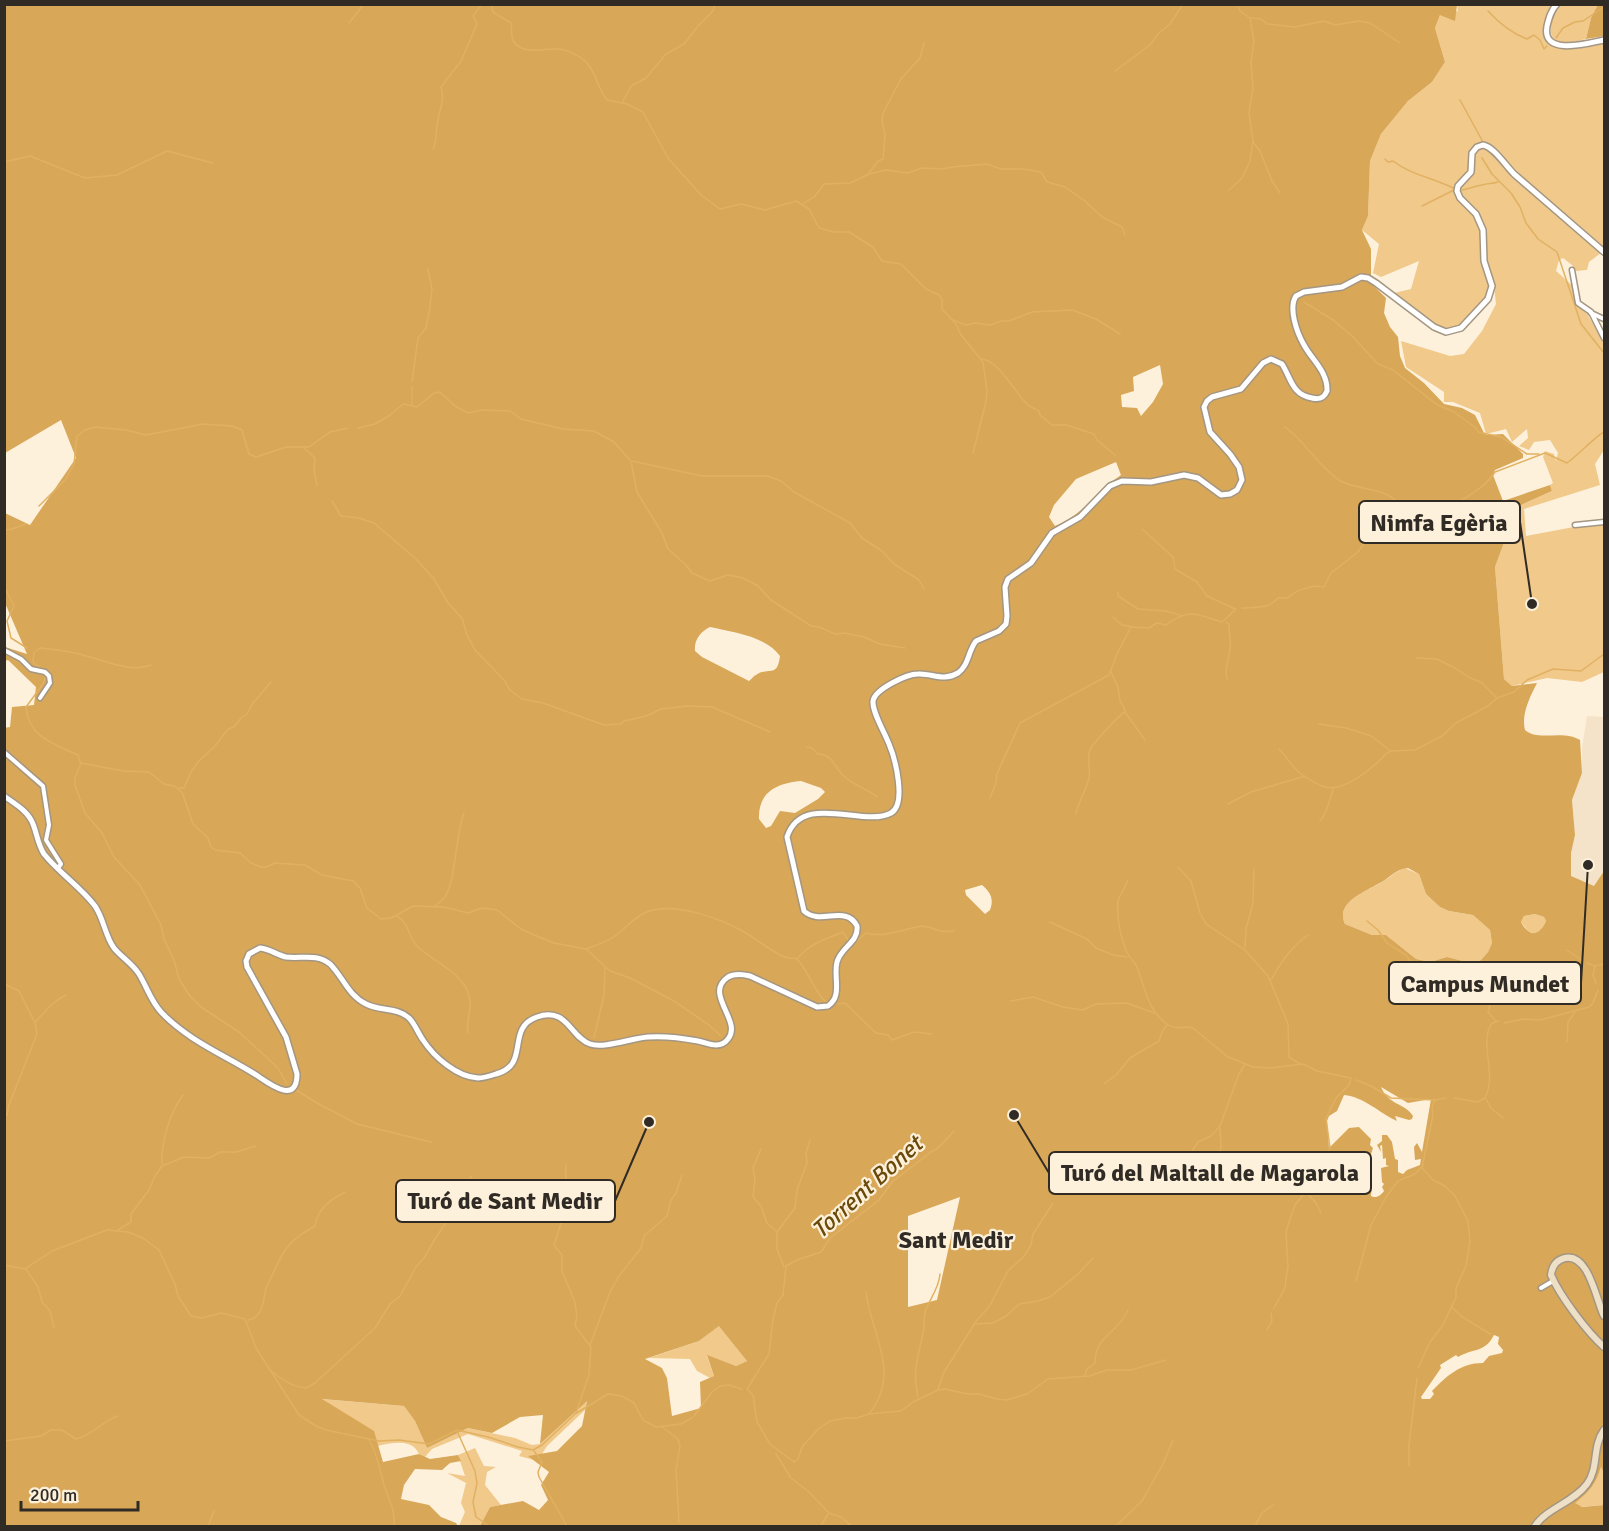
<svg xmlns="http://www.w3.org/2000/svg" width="1609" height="1531" font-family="Signika,sans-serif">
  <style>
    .built { fill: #f5e3c9 }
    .green { fill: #f0c98b }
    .forest { fill: #d8a758; fill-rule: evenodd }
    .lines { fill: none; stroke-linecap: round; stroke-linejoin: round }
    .stream { stroke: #e1b162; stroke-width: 1.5 }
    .minor-casing { stroke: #a39683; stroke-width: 7 }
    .tertiary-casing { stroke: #a39683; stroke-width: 8 }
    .secondary-casing { stroke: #a39683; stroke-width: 9 }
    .minor { stroke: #fff; stroke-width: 4 }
    .tertiary { stroke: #fff; stroke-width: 5 }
    .secondary { stroke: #eee0c6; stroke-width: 6 }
    .labels { text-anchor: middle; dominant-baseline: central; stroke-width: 4.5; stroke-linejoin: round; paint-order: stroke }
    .water-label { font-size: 24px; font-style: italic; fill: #6a4a0a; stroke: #fef1dc }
    .neighbourhood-label { font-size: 24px; font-weight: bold; fill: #302b24; stroke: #fef1dc }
    .leader { fill: none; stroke: #302b24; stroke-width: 2 }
    .callout-dot { fill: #302b24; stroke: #fef1dc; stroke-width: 2 }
    .callout { fill: #fef1dc; stroke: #302b24; stroke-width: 2 }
    .callout-label { font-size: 24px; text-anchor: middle; font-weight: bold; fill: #302b24 }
  </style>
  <rect width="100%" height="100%" fill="#fef1dc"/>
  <polygon class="built" points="1587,716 1604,717 1604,996 1571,876 1571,853 1575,835 1572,800 1582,773 1582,748"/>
  <g class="green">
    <path d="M1457,5H1551C1548,12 1543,23 1543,32C1544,57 1589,48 1604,43V247L1506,164L1493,146L1481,143C1466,155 1472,155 1469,171L1454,188L1456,198L1475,217L1481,232L1482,263L1489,287L1486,297L1462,324L1450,330L1438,327L1394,293L1411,289L1419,261L1381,277L1373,273L1379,244L1362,230L1368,216L1370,161L1381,134L1408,101L1432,82L1445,62L1435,28L1440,15L1458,11Z"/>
    <path d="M1560,5H1599L1591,18L1586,39L1564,44L1555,41C1547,30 1549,13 1560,5Z"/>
    <path d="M1484,147L1491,151L1505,169L1602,252L1589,262L1587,270L1576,271L1572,265L1563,258L1559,260L1556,271L1573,286L1577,303L1587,314L1603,339L1604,450L1595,464L1600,485L1524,509L1526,536L1595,523L1604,525V672L1582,682L1547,678L1512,686L1504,679L1495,567L1505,540L1523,537L1511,538L1508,524L1514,508L1552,491L1550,485L1553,483L1543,457L1545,451L1554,454L1556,461L1558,453L1550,440L1534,442L1529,450L1519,446L1528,438L1527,429L1512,442L1506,429L1486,434L1480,413L1453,402H1444V392L1406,367L1401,341L1450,356L1464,354L1482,331L1496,304L1494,286L1487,259L1486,237L1483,223L1476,210L1459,192L1460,186L1473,174C1475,163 1470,151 1484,147Z"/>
    <path d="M1405,868L1419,874L1426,894L1440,907L1449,911L1473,915L1490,930L1492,943L1488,952L1481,960L1475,963L1467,962L1447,957L1430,962L1416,959L1386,935H1372L1345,924C1335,904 1363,892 1377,885C1387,880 1394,872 1405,868Z"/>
    <polygon points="1535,914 1544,917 1546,921 1541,930 1535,934 1528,931 1521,922 1524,916"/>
    <polygon points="720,1325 747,1361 736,1366 707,1356 714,1376 710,1378 697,1371 690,1359 649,1358 699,1341"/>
    <path d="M320,1399L404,1406L415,1421L427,1448L468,1428L515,1438L532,1445L540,1444L587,1400L585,1410L547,1446L542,1454L529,1456L534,1460L519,1456L522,1451L468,1434L432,1449L425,1457L419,1454C412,1438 391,1443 378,1446L374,1433Z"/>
    <polygon points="475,1448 484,1466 496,1467 487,1472 485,1485 501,1505 490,1507 480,1526 459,1526 465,1512 461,1503 466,1483 447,1473 465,1476 458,1455"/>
    <path d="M1601,1467L1604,1473V1505L1579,1507L1574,1503C1587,1493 1596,1483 1601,1467Z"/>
  </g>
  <g class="forest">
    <path d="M5,5H1457L1455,21L1440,15L1435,28L1445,62L1432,82L1408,101L1381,134L1370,161L1368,216L1362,230L1371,249V283L1386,298L1384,313L1390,327L1398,337L1400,356L1405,368L1424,383L1444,404L1462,408L1475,415L1484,433L1487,435L1503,434L1523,454V458L1495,470L1493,475L1503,501L1550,485L1552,491L1514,508L1508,524L1511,538L1505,540L1495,567L1504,679L1512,686L1537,683C1530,697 1521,714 1525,730C1538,742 1563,729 1580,740L1582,773L1572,800L1575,835L1571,853V876L1594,886L1604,871V1473L1601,1467C1596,1484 1588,1493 1575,1503L1582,1507L1604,1505V1526H480L490,1507L523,1501L539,1510L548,1500L541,1485L549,1472L528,1456L557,1451L582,1426L587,1401L540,1444L543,1415L520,1417L492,1433L468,1428L427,1448L415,1421L404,1406L322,1399L374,1431L383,1462L419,1454L430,1459L458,1455L461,1461L450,1463L442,1470L415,1469L404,1485L401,1499L429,1505L441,1517L456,1523L458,1526H5L4,728L10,727L12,707L34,705L36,687L8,660L5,661V647L27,654L5,603V513L30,525L76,458L61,420L5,453ZM1160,365L1163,384L1153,402L1141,416L1137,408L1122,407L1121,395L1134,391L1133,377ZM1116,462L1121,475C1097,491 1083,515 1055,526L1049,517L1054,505L1076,479ZM710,627C732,632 766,636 780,656C777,679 769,666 756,675C753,676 752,679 749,681L702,657L695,651C694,640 700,632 710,627ZM801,781L821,788L825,792L818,799L795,813L780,811L771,826L766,828L759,819C758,792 777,783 801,781ZM1408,868L1419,874L1426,894L1440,907L1449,911L1473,915L1490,930L1492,943L1488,952L1481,960L1475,963L1467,962L1447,957L1430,962L1416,959L1386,935H1372L1345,924C1335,903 1364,892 1378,884C1389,879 1395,869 1408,868ZM982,885C991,893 994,899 990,910L985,914L966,895L965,890ZM1535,914L1544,917L1546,921C1539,937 1529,937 1521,922L1524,916ZM1381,1087L1408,1103L1431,1099L1422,1152L1417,1143L1414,1147L1415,1160L1421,1159L1420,1165L1407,1170L1403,1174L1398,1172V1160L1395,1159L1392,1142L1387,1135H1382V1141L1377,1145L1381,1152L1380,1146L1382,1145L1383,1159L1386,1158V1165L1389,1166L1381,1168L1382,1182L1384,1184L1382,1187L1384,1191C1381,1195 1376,1199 1371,1196L1372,1183H1370L1368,1163L1373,1148L1370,1145L1371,1139L1359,1127L1349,1128L1329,1148L1327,1121L1329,1116L1337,1111L1344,1095C1364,1097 1378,1112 1397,1121L1395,1116L1409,1120L1412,1119L1413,1116C1404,1102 1389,1106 1381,1087ZM960,1197L937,1300L908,1307V1216ZM719,1326L747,1361L736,1366L707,1355L714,1376L700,1382L701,1408L672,1416L667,1378L662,1368L645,1359L699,1341ZM1494,1335L1499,1337L1498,1344L1503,1350L1502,1353L1489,1356L1483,1363C1460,1363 1447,1376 1432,1391L1434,1394L1430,1399H1422L1421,1397L1441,1368L1440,1365L1456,1355L1458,1357C1473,1348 1485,1353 1494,1335Z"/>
    <polygon points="1598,5 1604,5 1604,36 1586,39 1591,18"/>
  </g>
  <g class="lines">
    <g class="stream">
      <path d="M491,4L493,12L511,23C512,28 511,33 512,37C517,57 544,48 558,49C565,49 578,55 584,60C596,70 597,88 607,100L627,104L643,112L668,158L701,195L720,209L741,204L765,210L796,201L809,209L819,228L834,232H849L873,247L882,261L901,264L926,289L939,295L942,299V309L956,324L961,335L983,362L987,391L986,402L973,453"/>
      <path d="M1488,11C1499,23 1511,33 1527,39L1534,35L1540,40L1544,49L1547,46"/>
      <polyline points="1251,18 1261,19 1267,24 1295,27 1324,21 1335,25 1359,21 1370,23 1400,43"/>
      <polyline points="349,23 364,4"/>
      <polyline points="1556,38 1563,28 1575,22 1583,21 1604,7"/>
      <polyline points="1115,71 1150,45 1158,34 1170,24 1183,4"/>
      <polyline points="1460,100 1483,142"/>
      <polyline points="622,103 631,86 646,78 666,54 684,44 699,25 713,11 715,4"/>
      <polyline points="1253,142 1260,151 1272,181 1280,193"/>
      <path d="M433,149C438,139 435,131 438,120C440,108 445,99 441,87L461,61L477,24L473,16L482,4"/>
      <polyline points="1482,158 1492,174 1511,193 1520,207 1526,223 1538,239 1557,252 1581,324 1604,353"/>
      <path d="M1385,159L1388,162L1393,161C1411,175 1434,178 1455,189"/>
      <polyline points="4,162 30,156 85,178 117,175 167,151 213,163"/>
      <polyline points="869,173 878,161 883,159 885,135 882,121 883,113 901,79 920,58 924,43"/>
      <polyline points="1229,190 1242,178 1250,161 1253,141 1249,113 1253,88 1251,62 1254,41 1250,18 1240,11 1237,4"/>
      <path d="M1462,190C1470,189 1475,186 1482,185C1488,183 1492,184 1498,182"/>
      <polyline points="803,204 815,196 824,184 850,183 869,174 886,170 908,173 922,168 943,169 952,167 987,164 1001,169 1023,169 1041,172 1047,182 1065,187 1085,201 1102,217 1122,227 1125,235"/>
      <polyline points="1422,206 1454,190"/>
      <polyline points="1304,302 1333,320 1352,336 1378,364 1393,370 1436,404 1454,412 1476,428 1478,432 1501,437 1527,454 1539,454"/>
      <polyline points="953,320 966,325 975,323 990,325 1001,321 1009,321 1032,312 1072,310 1096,319 1120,334"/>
      <path d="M980,359C998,358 1015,393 1027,404C1030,407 1035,409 1039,411L1040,415L1052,425H1066L1094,434L1097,440L1115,455"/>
      <polyline points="412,382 418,338 426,328 430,307 432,289 428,269"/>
      <polyline points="412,387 412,406"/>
      <path d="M1285,427C1306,442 1318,466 1339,480C1355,490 1385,488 1396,501C1399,505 1400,510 1403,513"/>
      <polyline points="358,428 375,424 390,415 403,404 417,407 434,393 440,392 455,406 468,413 482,410 510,411 521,419 563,429 594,431 614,442 630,460"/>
      <polyline points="304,448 315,458 314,470 317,486"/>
      <polyline points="631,461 637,492 662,533 668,549 686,565 692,573 710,581 728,575 743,578 758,586 771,600 811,626 819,627 835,634 844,633 864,637 880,644 905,648"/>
      <polyline points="632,461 702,476 768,476 781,481 794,492 850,523 862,538 882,551 894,564 919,580 924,589"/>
      <polyline points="332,501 341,516 359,518 374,523 416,559 434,579 448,603 462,618 467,635 475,650 504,680 510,690 522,699 543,703 604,725 621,724 624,721 646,716 661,709 688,706 712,707 770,732"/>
      <polyline points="39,506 65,480 74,464 77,436 85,430 95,427 126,430 146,435 203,424 232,426 242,430 249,454 256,457 286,447 309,447 330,432 348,428"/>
      <polyline points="1142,529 1173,557 1175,569 1197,582 1207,596 1235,609"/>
      <polyline points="4,530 12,529 26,524"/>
      <polyline points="4,586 14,606 7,621 11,638 27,648"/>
      <polyline points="1118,592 1118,596 1138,609 1166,611 1180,615"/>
      <path d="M1242,608C1257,607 1269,609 1278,598H1288C1296,590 1313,584 1324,587L1331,573L1358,552L1373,531L1403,513L1410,511L1430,516C1449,507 1484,491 1495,472L1545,453L1567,463C1577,456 1597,435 1604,432"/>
      <polyline points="1113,617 1122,625 1133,627"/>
      <path d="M1226,622L1229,624C1229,632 1231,641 1230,649C1229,660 1224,668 1227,679"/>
      <path d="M36,651L40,648C52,649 74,652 86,656C107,661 130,673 151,665"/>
      <polyline points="34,652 33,662 44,671"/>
      <polyline points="1416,658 1437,659 1455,668 1470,678 1481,682 1496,697"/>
      <path d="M46,675L43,684L26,707C28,737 54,744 78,755L80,762"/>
      <polyline points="1125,712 1145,740"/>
      <polyline points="1319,724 1346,728 1371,736 1391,751"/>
      <path d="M807,747L812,748L818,754C833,754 835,769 845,777C855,786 868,789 877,797"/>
      <path d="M1279,749C1287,757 1292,767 1301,774C1305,777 1317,784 1322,786C1342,795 1374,767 1387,753L1391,751L1415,750L1442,736L1456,723L1488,706L1497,698L1514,692L1527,680L1553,669L1581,671L1604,654"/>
      <polyline points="81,763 123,771 149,772 164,784 174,786 182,792 193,824 208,838 211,847 215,850 240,853 251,863 261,867 266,867 275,863 305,865 322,875 353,881 360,888 367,908 381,919 391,918 413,906 444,907 468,913 482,908 497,910 521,929 534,935 554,943 586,949 610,971 630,978 674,1001 709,1025 720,1035"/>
      <polyline points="81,763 75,778 75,785 85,813 102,833 114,857 140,885 161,925 164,939 174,960 179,979 190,996 201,1007 239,1032 278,1068 287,1084"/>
      <polyline points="179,788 184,788 191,772 199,761 215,746 228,729 234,727 241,718 247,714 253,703 271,682"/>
      <path d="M990,798L996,783L997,774L1020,723L1109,675L1117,654L1131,627L1149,628L1157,623L1166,625C1190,607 1197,615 1222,622L1236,609"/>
      <polyline points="1228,804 1251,792 1305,776"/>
      <path d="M1076,814C1078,802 1086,791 1089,778C1091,769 1086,759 1090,750C1093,743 1119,715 1125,712L1124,707L1120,701L1118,687L1111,672"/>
      <path d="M1320,821C1327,814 1330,798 1334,787"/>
      <polyline points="1178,867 1191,881 1200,913 1206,924 1245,950 1268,976 1288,1024 1289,1057 1300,1064"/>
      <path d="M1128,880C1126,886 1119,896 1118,901C1116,916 1121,942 1129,956C1131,960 1135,962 1137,967C1145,987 1147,1010 1167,1024C1177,1031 1185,1025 1193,1028L1228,1057L1253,1067L1270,1068L1303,1064L1317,1071L1351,1078L1349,1085L1336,1098L1326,1118L1330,1148L1320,1167L1311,1173L1306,1191L1295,1205L1288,1225L1286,1233L1288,1267L1286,1278L1285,1288L1274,1308"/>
      <path d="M434,907C437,904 442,901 445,897C456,881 455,836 464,813"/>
      <path d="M397,916C409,923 408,936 417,946C433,962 468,974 470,1001C471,1012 466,1022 468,1033"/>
      <polyline points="1367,921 1378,930 1387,943 1406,955 1416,969 1427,980 1481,997 1490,1006 1488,1012 1496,1021"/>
      <polyline points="1050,922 1087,939 1096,948 1113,955 1127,957"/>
      <path d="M852,945L866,933C883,938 900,930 917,927C925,925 932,928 940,931C944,932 950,931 954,931"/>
      <polyline points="1245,948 1246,929 1253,903 1254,869"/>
      <path d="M586,949C596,945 607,942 615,936C627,927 635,916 649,911C676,902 722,919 746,933C755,938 778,957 789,958C792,958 795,958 797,959C809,972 813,989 825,1001"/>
      <polyline points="1567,950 1582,960"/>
      <path d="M797,959C810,943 826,939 843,932L849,941"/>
      <polyline points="1587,963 1595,966"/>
      <path d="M1271,980C1281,962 1291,947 1308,935"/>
      <polyline points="1596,983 1593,975 1595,966 1604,964"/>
      <polyline points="4,984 19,991 35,1023 37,1034 9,1105 7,1115 4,1118"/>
      <polyline points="1011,1001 1033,997 1063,1007 1083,1010 1096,1004 1127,1003 1154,1013"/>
      <polyline points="838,1004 845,1003 876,1033 888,1035 892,1040 914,1032 932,1034"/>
      <path d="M35,1022C45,1012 53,1001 66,995"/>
      <polyline points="1504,1023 1523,1019 1540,1020 1589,1007 1593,1003 1598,990"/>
      <polyline points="594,1038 604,995 605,968"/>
      <polyline points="1567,1042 1568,1022 1575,1012"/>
      <polyline points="1356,1080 1371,1086 1391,1098 1435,1100 1446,1098"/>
      <polyline points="1104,1084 1117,1074 1130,1058 1159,1041 1162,1032 1167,1025"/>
      <polyline points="296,1090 317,1103 357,1124 431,1142"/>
      <path d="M1454,1098L1478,1102L1485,1098C1498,1073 1478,1044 1492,1023L1499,1021"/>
      <polyline points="1486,1099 1491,1108 1503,1118"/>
      <polyline points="954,1131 938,1148 931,1152 892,1182 879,1200 830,1238 821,1252 797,1260 786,1266 783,1295 777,1303 773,1319 769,1354 747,1389 753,1395 757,1422 770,1444 794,1462 798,1459 802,1447 818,1429 830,1421 845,1418 857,1418 869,1414 901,1411 913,1402 938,1390 945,1389 968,1394 979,1394 996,1399 1007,1400 1027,1394 1048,1379 1089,1376 1107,1370 1131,1370 1166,1360"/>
      <polyline points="761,1149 753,1168 755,1179 753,1197 761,1206 767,1223 777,1232 777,1249 784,1267"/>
      <path d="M162,1164C161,1142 170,1112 183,1095"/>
      <polyline points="566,1164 565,1211 554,1245 562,1255 562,1271 575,1302 577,1316 575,1326 591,1347 589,1375 576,1413"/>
      <polyline points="1170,1174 1187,1159 1198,1142 1211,1136 1220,1126 1239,1074 1245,1064"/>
      <polyline points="1213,1186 1221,1147 1220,1128"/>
      <polyline points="1306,1192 1316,1203 1321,1213"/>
      <polyline points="464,1204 473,1204 490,1195"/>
      <polyline points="118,1230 131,1222 131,1214 149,1190 155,1176 162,1166 184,1157 209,1158 220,1152 236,1152 256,1146"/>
      <polyline points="777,1232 795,1208 797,1190 807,1163 806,1153 810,1140"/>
      <polyline points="4,1265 25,1269 52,1251 107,1230 128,1232 143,1238 159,1250 175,1284 178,1296 191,1316 202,1318 221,1313 245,1319 256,1348 299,1415 316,1426 326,1430 379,1441 399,1440 429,1444 457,1430 488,1437 518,1447 533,1450 542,1445 575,1414 608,1394 622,1396 634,1403 643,1420 656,1427 681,1424 690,1419 694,1416 712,1392 720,1386 729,1385 742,1389"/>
      <polyline points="26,1269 38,1287 42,1302 50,1311 54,1327"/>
      <polyline points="1356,1281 1371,1225 1386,1197 1398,1181 1415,1174 1423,1166"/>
      <path d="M866,1292C871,1335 902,1373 869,1414"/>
      <polyline points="1452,1307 1461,1316 1490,1334"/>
      <path d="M248,1320C265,1317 262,1299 267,1286C272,1276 280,1257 286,1249C294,1238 303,1233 315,1226C318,1208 330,1200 345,1192"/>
      <polyline points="976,1324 993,1323 1006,1316 1019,1304 1038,1301 1050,1297 1077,1275 1093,1258"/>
      <polyline points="1267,1330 1272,1321 1271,1313"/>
      <polyline points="590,1345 610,1292 619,1276 641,1248 644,1236 667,1216 671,1200 676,1193 682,1175"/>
      <polyline points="1418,1368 1430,1342 1443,1325 1456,1297 1456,1288 1466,1266 1470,1241 1468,1221 1455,1196 1445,1186 1433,1180 1422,1168 1433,1115 1432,1106 1435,1100"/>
      <path d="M269,1369C279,1378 292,1387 306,1388L315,1383L375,1328L390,1304L400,1296L416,1267L424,1258L435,1239L451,1215L463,1204L471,1176"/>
      <path d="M1085,1375L1087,1369L1095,1363C1095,1335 1117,1335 1128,1310"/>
      <polyline points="938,1389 944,1372 977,1320 989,1307 1008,1271 1024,1256 1031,1245 1033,1234 1053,1203"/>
      <path d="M918,1397C912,1368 918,1360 923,1333C925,1325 923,1317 926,1309C931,1297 939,1288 940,1274"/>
      <polyline points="662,1427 678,1439 680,1446 676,1470 679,1522"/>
      <polyline points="457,1431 475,1471 477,1483 473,1502 476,1517 489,1526"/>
      <path d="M369,1439C377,1454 380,1469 384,1485C389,1501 395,1508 394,1526"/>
      <path d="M4,1441L41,1436L51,1430H62L76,1439C93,1435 102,1421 118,1416"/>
      <polyline points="534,1451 542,1462 538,1472 539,1477 567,1526"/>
      <polyline points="776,1454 791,1478 809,1492 829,1513 841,1517 852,1526"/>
      <polyline points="1409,1466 1409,1445 1417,1378"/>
      <polyline points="208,1526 214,1511"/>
      <polyline points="821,1526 828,1514"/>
      <polyline points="1116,1526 1142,1501 1163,1464 1173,1440"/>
      <polyline points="1255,1526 1262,1513 1273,1505"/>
    </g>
    <defs>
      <g id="minor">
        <polyline points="1572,270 1578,303 1591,312 1604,338"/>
        <polyline points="1591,313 1604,319"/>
        <polyline points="1575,525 1604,522"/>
        <polyline points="4,650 21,659 31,669 45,672 49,676 50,683 40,698"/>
        <polyline points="4,752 43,786 49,825 46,840 61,864 58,868"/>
        <polyline points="1541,1288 1553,1281"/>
      </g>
      <g id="tertiary">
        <path d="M1557,4C1551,10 1549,18 1547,26C1541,57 1589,43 1604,40"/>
        <path d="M4,796C15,804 28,811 33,824C37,834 38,845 44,854C59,873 81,887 95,906C104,919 105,936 114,948C121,957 132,963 139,974C147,987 151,1002 162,1013C188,1040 222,1054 253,1073C265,1080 297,1108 297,1074L286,1037L247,967L246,961L249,954L260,948C270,949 277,955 286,957C301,959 317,953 330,964C343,977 348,995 366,1004C379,1011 397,1007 409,1018C415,1024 418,1033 423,1040C434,1057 457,1077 478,1078C484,1078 490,1076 496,1074C531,1065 505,1028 537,1017C567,1006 570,1037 590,1044C604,1049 632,1038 648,1037C664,1036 682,1038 698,1041C704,1042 710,1045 716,1045C720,1045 725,1043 728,1039C743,1021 703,994 728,977C735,973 742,974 750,976L817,1007L828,1006C843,996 833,977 837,962C841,947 859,942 857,926C846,904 820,926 804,911L787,837C802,791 864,828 891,813C907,804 895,758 889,744C885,733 872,712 873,701C875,689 907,674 918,674C932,673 943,682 958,673C969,665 968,651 976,641L999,631L1006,624L1007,616L1005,587L1008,579L1031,563L1052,533L1080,517L1110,486L1122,481L1151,482L1184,475L1198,478L1221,495L1230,494L1237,490L1242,480L1239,467L1230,454L1210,432L1204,407L1207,401L1212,397L1241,389L1263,363L1271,359L1282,364C1291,378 1292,395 1312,398C1320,400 1324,398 1327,391C1328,372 1312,360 1304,345C1297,333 1288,308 1296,296L1304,292L1342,287L1361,277L1368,278L1376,283L1434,327L1446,332L1461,328L1488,299L1492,286L1484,261L1483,230L1476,214L1460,198L1457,191L1458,186L1471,172L1472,153L1477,147L1483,145C1494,147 1505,165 1514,174L1604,252"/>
      </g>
      <g id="secondary">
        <path d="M1604,1316C1596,1300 1589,1253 1565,1258C1556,1260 1552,1267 1551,1275C1560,1296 1587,1332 1604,1347"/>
        <path d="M1535,1526C1547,1508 1574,1502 1587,1484C1599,1468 1592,1446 1604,1430"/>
      </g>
    </defs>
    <use href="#minor" class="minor-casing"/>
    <use href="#tertiary" class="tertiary-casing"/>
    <use href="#secondary" class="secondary-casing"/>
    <use href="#minor" class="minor"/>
    <use href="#tertiary" class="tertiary"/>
    <use href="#secondary" class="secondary"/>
  </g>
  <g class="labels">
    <g class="water-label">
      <text transform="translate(867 1187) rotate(-42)">Torrent Bonet</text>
    </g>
    <g class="neighbourhood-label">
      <text x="956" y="1240">Sant Medir</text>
    </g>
  </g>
  <path class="leader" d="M1532 604L1520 522M1588 865L1581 983M1014 1115L1049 1173M649 1122L615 1201"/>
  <g class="callout-dot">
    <circle cx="1532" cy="604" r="6"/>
    <circle cx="1588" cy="865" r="6"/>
    <circle cx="1014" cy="1115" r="6"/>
    <circle cx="649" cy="1122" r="6"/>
  </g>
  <g class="callout">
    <rect x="1359" y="501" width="161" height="42" rx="6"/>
    <rect x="1389" y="962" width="192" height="42" rx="6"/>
    <rect x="1049" y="1152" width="322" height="42" rx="6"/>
    <rect x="396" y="1180" width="219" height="42" rx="6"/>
  </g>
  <g class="callout-label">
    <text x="1439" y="531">Nimfa Egèria</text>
    <text x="1485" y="992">Campus Mundet</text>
    <text x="1210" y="1181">Turó del Maltall de Magarola</text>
    <text x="505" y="1209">Turó de Sant Medir</text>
  </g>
  <rect width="1609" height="1531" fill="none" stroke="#302b24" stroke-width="12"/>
  <path d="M21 1501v9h117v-9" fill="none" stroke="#302b24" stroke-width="3"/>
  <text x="30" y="1501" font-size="18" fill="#302b24" stroke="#fef1dc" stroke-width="4.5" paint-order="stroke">200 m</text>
</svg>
